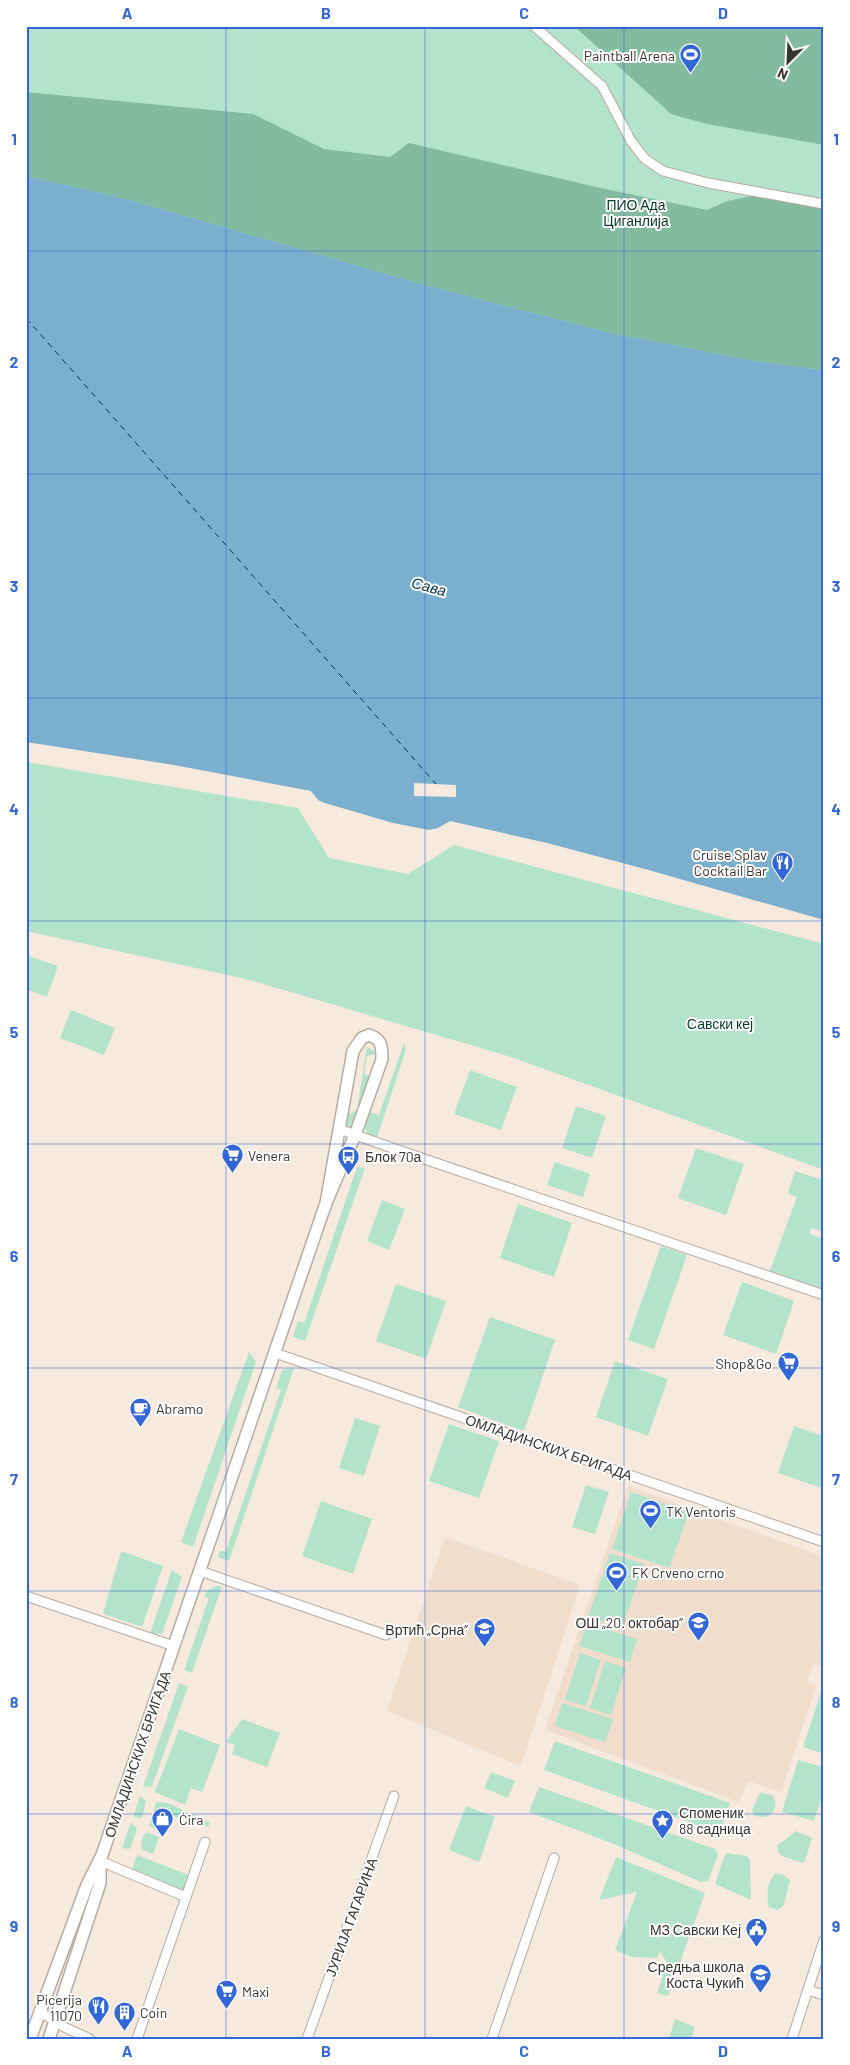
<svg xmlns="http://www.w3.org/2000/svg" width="850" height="2065" font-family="Barlow,sans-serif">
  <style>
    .built { fill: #f0ddcc }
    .green { fill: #b4e3cc }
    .forest { fill: #82bba0 }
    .water { fill: #7aafcd }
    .pier { fill: #f6e9de }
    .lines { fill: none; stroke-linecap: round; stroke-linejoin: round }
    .ferry { stroke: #043248; stroke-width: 1; stroke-dasharray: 6 5; stroke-linecap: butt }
    .minor-casing { stroke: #b7aba0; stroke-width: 11 }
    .tertiary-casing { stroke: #b7aba0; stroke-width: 14 }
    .minor { stroke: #fff; stroke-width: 9 }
    .tertiary { stroke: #fff; stroke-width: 11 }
    .grid { fill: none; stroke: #3367d6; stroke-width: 1; stroke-opacity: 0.55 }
    .labels { text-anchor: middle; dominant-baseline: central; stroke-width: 4; stroke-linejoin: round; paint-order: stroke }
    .poi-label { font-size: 14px; fill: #38332f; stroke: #fff; text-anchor: start }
    .park-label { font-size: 14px; fill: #093a28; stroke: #fff }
    .street-label { font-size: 14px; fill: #38332f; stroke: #fff }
    .water-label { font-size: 15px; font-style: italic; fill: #043248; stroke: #fff }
    .neatline { fill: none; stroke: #3367d6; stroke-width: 2 }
    .grid-label { font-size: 16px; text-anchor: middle; font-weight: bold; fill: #3367d6 }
  </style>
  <rect width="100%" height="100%" fill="#f6e9de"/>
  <g class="built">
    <polygon points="628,1486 824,1557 824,1636 820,1646 824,1648 824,1660 822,1666 813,1664 807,1682 816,1686 781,1792 748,1781 739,1802 545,1730"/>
    <polygon points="445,1537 580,1585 521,1766 387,1711"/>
  </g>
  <g class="green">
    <polygon points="26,26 824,26 824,434 26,295"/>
    <polygon points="26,762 298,808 329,858 408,874 454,845 824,944 824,1170 508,1056 246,979 26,931"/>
    <polygon points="26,955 58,966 47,997 26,989"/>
    <polygon points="71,1010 115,1028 104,1055 60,1038"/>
    <polygon points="404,1043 406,1049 381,1126 377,1137 373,1139 367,1134 365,1126 369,1112 379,1115"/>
    <polygon points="367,1047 373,1050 375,1054 367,1056 364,1074 369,1076 350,1130 346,1129 347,1115 357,1110"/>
    <polygon points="470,1070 517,1087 501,1130 454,1114"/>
    <polygon points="576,1106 606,1116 592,1158 562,1148"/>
    <polygon points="696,1148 744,1164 726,1215 678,1198"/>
    <polygon points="555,1162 590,1174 583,1197 547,1185"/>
    <polygon points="357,1167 365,1168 305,1341 293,1337 298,1321 304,1323"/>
    <polygon points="795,1171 824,1180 824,1232 811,1228 810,1234 824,1239 824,1292 769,1273 797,1197 788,1193"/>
    <polygon points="382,1200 405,1209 389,1250 367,1241"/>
    <polygon points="518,1204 572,1223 554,1277 500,1258"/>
    <polygon points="661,1246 687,1255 654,1349 628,1340"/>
    <polygon points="742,1282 794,1301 776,1354 723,1335"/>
    <polygon points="396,1284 446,1301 426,1359 376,1341"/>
    <polygon points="490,1317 555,1340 524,1431 458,1407"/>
    <polygon points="249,1352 256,1362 193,1547 181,1542"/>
    <polygon points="615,1361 668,1379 648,1436 596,1417"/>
    <polygon points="294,1368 229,1561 218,1557 220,1551 226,1551 281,1390 276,1388 282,1370"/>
    <polygon points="355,1418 380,1426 364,1476 339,1468"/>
    <polygon points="449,1424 499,1441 479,1498 429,1481"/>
    <polygon points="794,1426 824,1436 824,1489 778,1473"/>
    <polygon points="586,1485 609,1492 595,1534 572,1527"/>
    <polygon points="631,1492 689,1512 669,1568 612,1549"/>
    <polygon points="321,1501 372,1519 353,1574 302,1556"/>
    <polygon points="121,1551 163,1566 142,1627 103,1614"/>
    <polygon points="610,1553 644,1564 622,1628 588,1617"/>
    <polygon points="172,1570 182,1577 162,1634 150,1633"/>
    <polygon points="217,1586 222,1586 192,1673 184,1670 209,1598 204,1597 208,1590"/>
    <polygon points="587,1623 637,1639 630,1662 579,1646"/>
    <polygon points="580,1653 601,1660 586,1706 565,1700"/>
    <polygon points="605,1661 626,1668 611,1715 590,1708"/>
    <polygon points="179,1683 188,1687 152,1786 143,1787"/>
    <polygon points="824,1683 824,1754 803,1747"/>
    <polygon points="562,1703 613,1719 605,1742 555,1726"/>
    <polygon points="242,1719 280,1733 267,1767 232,1754 235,1745 226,1742"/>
    <polygon points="179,1729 220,1745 202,1792 191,1788 185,1805 155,1792"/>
    <polygon points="555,1741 730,1803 720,1833 544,1770"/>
    <polygon points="798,1760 824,1767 824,1791 814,1821 782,1812"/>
    <polygon points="491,1772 515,1781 508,1798 484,1788"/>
    <polygon points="539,1787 715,1849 718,1855 708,1881 701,1882 614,1844 529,1812"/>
    <path d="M760,1792L773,1796C781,1810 768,1822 754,1815L752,1810Z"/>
    <polygon points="140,1796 146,1801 142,1818 133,1817"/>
    <polygon points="156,1802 168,1803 210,1823 208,1827 181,1816 179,1818 164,1813 158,1830 149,1826"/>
    <polygon points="466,1806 495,1817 479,1862 449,1850"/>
    <polygon points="131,1822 137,1829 130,1849 122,1848"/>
    <polygon points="796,1831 812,1838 805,1861 802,1863 782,1856 778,1852 777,1846"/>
    <polygon points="146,1832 159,1837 153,1854 141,1849 142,1839"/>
    <polygon points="728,1853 747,1856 750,1860 751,1900 715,1884 725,1855"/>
    <polygon points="137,1855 191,1876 184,1893 131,1872"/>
    <polygon points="616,1857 705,1893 668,1996 657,1993 667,1963 660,1951 657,1958 632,1957 615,1950 637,1892 599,1900"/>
    <path d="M775,1874H781L790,1880L784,1905L778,1910L769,1907C766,1896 767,1882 775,1874Z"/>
    <polygon points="675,2019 695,2027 691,2039 669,2039"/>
  </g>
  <g class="forest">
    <polygon points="574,26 824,26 824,145 707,124 671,114"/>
    <polygon points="26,92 253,114 324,149 390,157 409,143 605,189 707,210 727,201 765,193 824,204 824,370 755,361 611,333 425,285 126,199 26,176"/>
  </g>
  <polygon class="water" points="26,176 126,199 425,285 611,333 755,361 824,370 824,920 645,869 547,843 450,821 438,828 429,830 393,823 325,803 318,800 311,791 174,765 26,742"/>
  <polygon class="pier" points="414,783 456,785 456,797 414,796"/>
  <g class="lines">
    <polyline class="ferry" points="26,318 436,784"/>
    <defs>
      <g id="minor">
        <polyline points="534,26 602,86 631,141 645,159 663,171 708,183 824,204"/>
        <polyline points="339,1129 395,1149 824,1295"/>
        <polyline points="275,1353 824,1542"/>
        <polyline points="200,1571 386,1635"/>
        <polyline points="26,1596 174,1646"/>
        <polyline points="100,1861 186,1897"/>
        <polyline points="808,1990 824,1995"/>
        <polyline points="39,2011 64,2027 90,2039"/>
        <polyline points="137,2039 205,1842"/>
        <polyline points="307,2039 394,1796"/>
        <polyline points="492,2039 554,1858"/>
        <polyline points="792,2039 824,1940"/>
      </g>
      <g id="tertiary">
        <path d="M30,2039L87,1885L102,1855L326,1203L355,1135L382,1059C382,1047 382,1039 369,1035L362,1038L353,1051L326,1203"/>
        <polyline points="49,2039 100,1883 100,1864"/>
      </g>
    </defs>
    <use href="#minor" class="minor-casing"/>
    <use href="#tertiary" class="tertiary-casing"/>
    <use href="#minor" class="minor"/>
    <use href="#tertiary" class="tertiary"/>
  </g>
  <path class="grid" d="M226,26V2039M425,26V2039M624,26V2039M26,251H824M26,474H824M26,698H824M26,921H824M26,1144H824M26,1368H824M26,1591H824M26,1814H824"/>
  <defs>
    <symbol id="stadium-pin" viewBox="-11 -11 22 30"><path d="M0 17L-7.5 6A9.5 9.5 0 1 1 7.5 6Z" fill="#3367d6" stroke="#fff"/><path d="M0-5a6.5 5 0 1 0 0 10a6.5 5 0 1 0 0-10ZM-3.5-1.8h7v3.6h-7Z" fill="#fff"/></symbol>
    <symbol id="restaurant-pin" viewBox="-11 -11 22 30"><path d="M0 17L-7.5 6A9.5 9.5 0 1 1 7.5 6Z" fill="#3367d6" stroke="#fff"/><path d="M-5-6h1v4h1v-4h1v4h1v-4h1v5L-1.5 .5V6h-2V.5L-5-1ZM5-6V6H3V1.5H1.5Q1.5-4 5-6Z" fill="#fff"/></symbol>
    <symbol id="supermarket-pin" viewBox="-11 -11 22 30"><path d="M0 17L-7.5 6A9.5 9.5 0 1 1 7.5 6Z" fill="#3367d6" stroke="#fff"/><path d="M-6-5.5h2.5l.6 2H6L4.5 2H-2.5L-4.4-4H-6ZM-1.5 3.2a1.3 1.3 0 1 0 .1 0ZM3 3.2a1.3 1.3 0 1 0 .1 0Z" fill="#fff"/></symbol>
    <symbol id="bus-pin" viewBox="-11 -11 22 30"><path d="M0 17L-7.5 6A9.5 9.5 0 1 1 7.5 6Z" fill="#3367d6" stroke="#fff"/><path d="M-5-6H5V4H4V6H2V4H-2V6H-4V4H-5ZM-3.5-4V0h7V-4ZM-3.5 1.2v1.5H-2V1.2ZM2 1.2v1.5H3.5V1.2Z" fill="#fff"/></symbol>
    <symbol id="cafe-pin" viewBox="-11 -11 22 30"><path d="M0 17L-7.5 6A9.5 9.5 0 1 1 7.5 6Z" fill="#3367d6" stroke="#fff"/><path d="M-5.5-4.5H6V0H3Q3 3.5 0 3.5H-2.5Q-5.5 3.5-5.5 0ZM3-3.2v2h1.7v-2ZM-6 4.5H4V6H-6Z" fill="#fff"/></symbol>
    <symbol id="school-pin" viewBox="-11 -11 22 30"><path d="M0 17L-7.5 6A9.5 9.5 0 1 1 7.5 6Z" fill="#3367d6" stroke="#fff"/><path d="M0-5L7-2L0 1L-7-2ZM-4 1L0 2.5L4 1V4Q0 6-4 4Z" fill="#fff"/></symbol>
    <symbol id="shop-pin" viewBox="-11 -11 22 30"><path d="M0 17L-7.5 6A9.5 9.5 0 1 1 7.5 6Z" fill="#3367d6" stroke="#fff"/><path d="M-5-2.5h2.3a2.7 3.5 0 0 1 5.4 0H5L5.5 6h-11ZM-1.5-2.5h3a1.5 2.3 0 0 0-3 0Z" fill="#fff"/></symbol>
    <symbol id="sight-pin" viewBox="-11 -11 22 30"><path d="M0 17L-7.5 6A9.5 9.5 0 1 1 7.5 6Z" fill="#3367d6" stroke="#fff"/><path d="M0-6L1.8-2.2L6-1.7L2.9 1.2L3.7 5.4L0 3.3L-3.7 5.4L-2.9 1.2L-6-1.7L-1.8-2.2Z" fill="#fff"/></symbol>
    <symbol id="civic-pin" viewBox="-11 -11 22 30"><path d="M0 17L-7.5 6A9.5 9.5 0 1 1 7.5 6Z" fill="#3367d6" stroke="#fff"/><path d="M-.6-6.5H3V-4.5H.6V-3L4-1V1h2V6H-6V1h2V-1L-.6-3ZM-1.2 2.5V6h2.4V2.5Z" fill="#fff"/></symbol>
    <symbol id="building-pin" viewBox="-11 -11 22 30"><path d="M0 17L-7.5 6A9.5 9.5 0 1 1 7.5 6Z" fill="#3367d6" stroke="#fff"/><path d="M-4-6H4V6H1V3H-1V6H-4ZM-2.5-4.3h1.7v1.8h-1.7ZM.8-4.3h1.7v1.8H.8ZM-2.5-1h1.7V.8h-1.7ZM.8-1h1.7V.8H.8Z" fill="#fff"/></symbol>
  </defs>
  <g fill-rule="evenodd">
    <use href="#stadium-pin" x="678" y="42" width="25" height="34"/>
    <use href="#restaurant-pin" x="770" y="850" width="25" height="34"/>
    <use href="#supermarket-pin" x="220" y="1142" width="25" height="34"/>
    <use href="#bus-pin" x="336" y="1144" width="25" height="34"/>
    <use href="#supermarket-pin" x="776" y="1350" width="25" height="34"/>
    <use href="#cafe-pin" x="128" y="1396" width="25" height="34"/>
    <use href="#stadium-pin" x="638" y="1498" width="25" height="34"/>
    <use href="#stadium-pin" x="604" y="1560" width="25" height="34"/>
    <use href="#school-pin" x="686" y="1610" width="25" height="34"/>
    <use href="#school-pin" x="472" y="1616" width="25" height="34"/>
    <use href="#shop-pin" x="150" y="1806" width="25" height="34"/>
    <use href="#sight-pin" x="650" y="1808" width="25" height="34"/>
    <use href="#civic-pin" x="744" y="1916" width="25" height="34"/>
    <use href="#school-pin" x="748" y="1962" width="25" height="34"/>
    <use href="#supermarket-pin" x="214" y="1978" width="25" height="34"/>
    <use href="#restaurant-pin" x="86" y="1994" width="25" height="34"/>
    <use href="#building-pin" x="112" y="2000" width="25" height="34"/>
  </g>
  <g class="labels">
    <g class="poi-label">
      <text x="675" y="55" text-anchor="end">Paintball Arena</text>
      <text x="767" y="854" text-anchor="end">Cruise Splav<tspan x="767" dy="16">Cocktail Bar</tspan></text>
      <text x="248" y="1155">Venera</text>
      <text x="365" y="1156">Блок 70а</text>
      <text x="772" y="1363" text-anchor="end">Shop&amp;Go</text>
      <text x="156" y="1408">Abramo</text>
      <text x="666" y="1511">TK Ventoris</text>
      <text x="632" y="1572">FK Crveno crno</text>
      <text x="683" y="1622" text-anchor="end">ОШ „20. октобар”</text>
      <text x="468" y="1629" text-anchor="end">Вртић „Срна”</text>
      <text x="679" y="1812">Споменик<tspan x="679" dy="16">88 садница</tspan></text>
      <text x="179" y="1819">Ćira</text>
      <text x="741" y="1929" text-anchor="end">МЗ Савски Кеј</text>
      <text x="744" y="1966" text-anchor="end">Средња школа<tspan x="744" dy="16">Коста Чукић</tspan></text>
      <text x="242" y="1991">Maxi</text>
      <text x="82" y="1999" text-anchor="end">Picerija<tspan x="82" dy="16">11070</tspan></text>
      <text x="140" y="2012">Coin</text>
    </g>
    <g class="park-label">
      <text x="636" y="204">ПИО Ада<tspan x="636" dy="16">Циганлија</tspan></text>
      <text x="720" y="1023">Савски кеј</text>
    </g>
    <g class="street-label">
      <text transform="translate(549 1447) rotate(19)">ОМЛАДИНСКИХ БРИГАДА</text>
      <text transform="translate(137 1754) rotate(-71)">ОМЛАДИНСКИХ БРИГАДА</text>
      <text transform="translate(351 1917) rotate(-70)">ЈУРИЈА ГАГАРИНА</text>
    </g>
    <g class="water-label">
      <text transform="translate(429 586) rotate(15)">Сава</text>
    </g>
  </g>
  <rect width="850" height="2065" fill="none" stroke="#ffffff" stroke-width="55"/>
  <g transform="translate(788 62) rotate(204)" stroke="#ffffff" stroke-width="4" paint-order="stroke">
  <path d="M0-4L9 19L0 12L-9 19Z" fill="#38332f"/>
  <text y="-8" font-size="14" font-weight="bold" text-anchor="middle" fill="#38332f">N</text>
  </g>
  <rect x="28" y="28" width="794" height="2010" class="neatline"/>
  <g class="grid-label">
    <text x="127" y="19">A</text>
    <text x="326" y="19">B</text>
    <text x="524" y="19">C</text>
    <text x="723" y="19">D</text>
    <text x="14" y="145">1</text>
    <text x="836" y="145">1</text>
    <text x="14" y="368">2</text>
    <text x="836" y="368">2</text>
    <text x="14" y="592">3</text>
    <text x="836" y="592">3</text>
    <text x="14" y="815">4</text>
    <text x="836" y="815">4</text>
    <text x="14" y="1038">5</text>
    <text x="836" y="1038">5</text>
    <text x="14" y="1262">6</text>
    <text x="836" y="1262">6</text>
    <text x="14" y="1485">7</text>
    <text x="836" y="1485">7</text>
    <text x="14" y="1708">8</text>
    <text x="836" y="1708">8</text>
    <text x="14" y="1932">9</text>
    <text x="836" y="1932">9</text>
    <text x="127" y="2057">A</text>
    <text x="326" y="2057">B</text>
    <text x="524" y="2057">C</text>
    <text x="723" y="2057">D</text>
  </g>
</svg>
